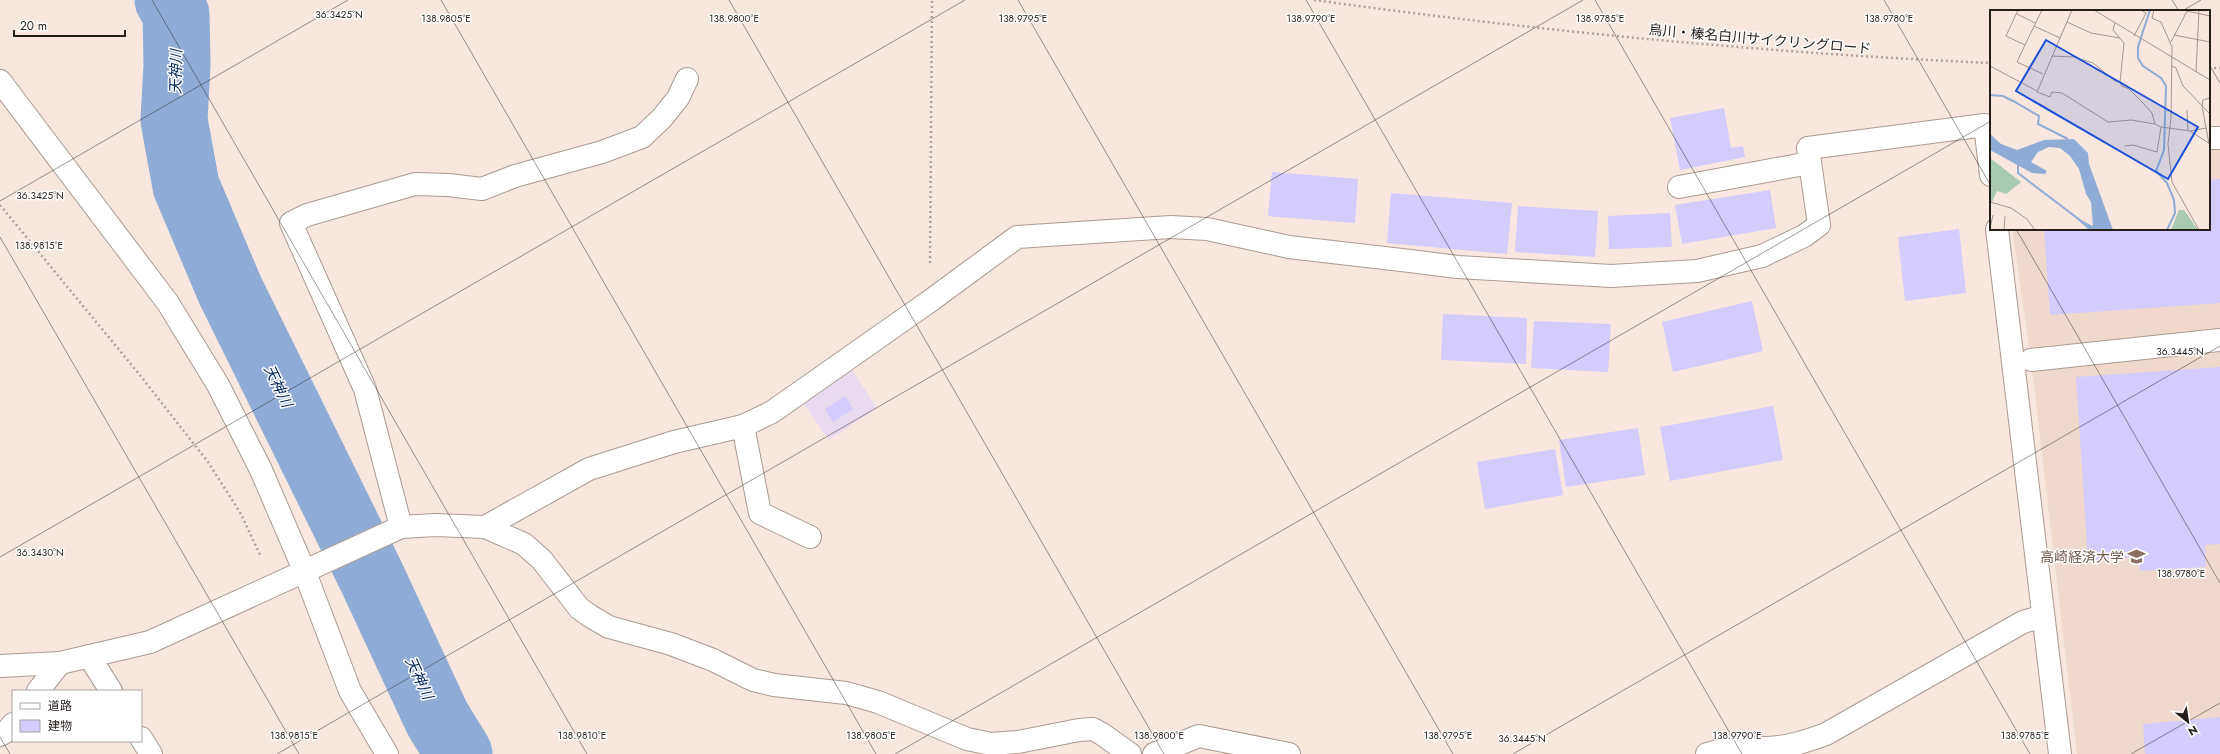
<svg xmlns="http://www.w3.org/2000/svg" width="2220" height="754" font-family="Jost,'Noto Sans JP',sans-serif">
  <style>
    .industrial { fill: #e8dbf0 }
    .built { fill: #f0d9cc }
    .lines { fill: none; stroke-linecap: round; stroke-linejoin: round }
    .river { stroke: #8eacd5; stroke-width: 67 }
    .building { fill: #d3ccfd }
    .lane-casing { stroke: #aa9b92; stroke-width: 24 }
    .street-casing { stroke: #aa9b92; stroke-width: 24 }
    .secondary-casing { stroke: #aa9b92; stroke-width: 24 }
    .path { stroke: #aea19b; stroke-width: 2.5; stroke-dasharray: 2 3; stroke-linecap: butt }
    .lane { stroke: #fff; stroke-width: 22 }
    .street { stroke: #fff; stroke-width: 22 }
    .secondary { stroke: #fff; stroke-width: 22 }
    .ticks { fill: none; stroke: #251f1c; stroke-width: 1; stroke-opacity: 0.45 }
    .labels { text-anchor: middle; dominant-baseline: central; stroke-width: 3; stroke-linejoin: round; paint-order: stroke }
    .street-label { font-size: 14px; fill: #251f1c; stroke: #fff }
    .education-label { font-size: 14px; fill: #785e54; stroke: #fff; text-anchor: end }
    .water-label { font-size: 15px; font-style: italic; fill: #022a5b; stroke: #fff }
    .inset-river { fill: none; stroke: #8eacd5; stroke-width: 2 }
    .inset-road { fill: none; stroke: #a39790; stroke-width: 1 }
    .view { fill: #1d4ed8; fill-opacity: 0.15; stroke: #1d4ed8; stroke-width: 2 }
    .inset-edge { fill: none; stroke: #251f1c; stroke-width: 2 }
    .ticks-label { font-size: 10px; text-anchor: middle; fill: #251f1c; stroke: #fff; stroke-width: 3; stroke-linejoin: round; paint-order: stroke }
  </style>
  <rect width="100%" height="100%" fill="#f7e7de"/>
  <polygon class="industrial" points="852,370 877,408 829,440 803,403"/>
  <polygon class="built" points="2209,147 2220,147 2220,754 2077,754 2031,360 2012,229 2209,229"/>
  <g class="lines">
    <polyline class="river" points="168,0 176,14 177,65 174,120 186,186 230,290 372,578 437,718 459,754"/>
  </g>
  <g class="building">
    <polygon points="1724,108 1731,148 1743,146 1745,157 1680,170 1670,118"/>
    <polygon points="1272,172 1358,179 1355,223 1268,216"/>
    <polygon points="2220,179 2220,303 2050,315 2044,229 2209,229 2209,180"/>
    <polygon points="1770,190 1776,228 1682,244 1675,205"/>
    <polygon points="1391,193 1512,203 1507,254 1387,243"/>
    <polygon points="1518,206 1598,211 1595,257 1515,252"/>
    <polygon points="1670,213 1672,247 1609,249 1608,216"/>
    <polygon points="1959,229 1966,293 1905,301 1898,237"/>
    <polygon points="1752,301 1763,351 1673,372 1662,322"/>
    <polygon points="1443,314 1527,318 1526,364 1441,360"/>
    <polygon points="1534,321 1611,324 1608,372 1531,368"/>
    <polygon points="2220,367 2220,544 2205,545 2206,567 2140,571 2139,557 2088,560 2076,377"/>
    <polygon points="845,396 853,409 833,422 825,409"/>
    <polygon points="1773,406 1783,460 1670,481 1660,427"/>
    <polygon points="1638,428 1645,475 1566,487 1559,440"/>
    <polygon points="1555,449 1563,495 1485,509 1477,462"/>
    <polygon points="2220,717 2220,754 2145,754 2143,724"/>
  </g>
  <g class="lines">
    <defs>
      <g id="lane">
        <polyline points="0,81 168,303 218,385 261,470 304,570"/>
        <polyline points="2209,138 2220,138"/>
        <polyline points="1679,187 1810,163"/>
        <polyline points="930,301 1017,237 1171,227 1207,229 1289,247 1410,261 1458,267 1611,276 1697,271 1762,256"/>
        <polyline points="2031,360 2220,340"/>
        <polyline points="743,426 760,513 810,537"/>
        <polyline points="401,527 365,389 291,223 307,215 415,184 448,185 482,189 515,176 602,152 642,137 662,118 678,98 687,79"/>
        <polyline points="1154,754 1199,736 1289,754"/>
        <path d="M1707,754C1730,747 1744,749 1768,748C1789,747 1807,741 1826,734L2023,622L2043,616"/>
      </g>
      <g id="street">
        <polyline points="1997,229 2060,754"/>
        <polyline points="1762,256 1804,236 1819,225 1808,148 1985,125 1991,175"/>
        <polyline points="485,527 589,469 674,442 743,426 772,412 930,301"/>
        <polyline points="89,656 111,691"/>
        <polyline points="0,666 60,663 150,642 401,527 435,525 485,527 524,544 542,560 579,608 590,616 609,627 671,644 713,660 753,680 774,685 846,693 878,702 967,739 991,744 1018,742 1079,730 1093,729 1102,734 1130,754"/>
        <polyline points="38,691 60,663"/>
        <polyline points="0,735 7,731 13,724"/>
        <polyline points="141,738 151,754"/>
      </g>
      <polyline id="secondary" points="304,570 350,691 387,754"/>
    </defs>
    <use href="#lane" class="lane-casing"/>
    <use href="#street" class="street-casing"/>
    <use href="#secondary" class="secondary-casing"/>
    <g class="path">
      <path d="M1314,0C1539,31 1764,53 1991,63"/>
      <polyline points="2209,68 2220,68"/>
      <polyline points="0,205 139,374 208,462 241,514 261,557"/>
      <polyline points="930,263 932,0"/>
    </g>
    <use href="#lane" class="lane"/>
    <use href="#street" class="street"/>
    <use href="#secondary" class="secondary"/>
  </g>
  <path class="ticks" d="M152,0L587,754M441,0L876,754M729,0L1164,754M1018,0L1453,754M1306,0L1742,754M1595,0L2030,754M1884,0L1991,186M2172,0L2179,11M2182,11L2201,0M2209,64L2220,83M0,201L348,0M2016,229L2220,583M0,237L299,754M0,557L965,0M0,737L10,754M277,754L1583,0M895,754L1991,121M1513,754L2220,346M2131,754L2220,703"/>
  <defs>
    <symbol id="university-bare" viewBox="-9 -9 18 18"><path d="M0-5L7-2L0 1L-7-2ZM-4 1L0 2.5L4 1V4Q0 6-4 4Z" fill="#8d6e63" stroke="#fff" stroke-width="2.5" paint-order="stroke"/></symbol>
  </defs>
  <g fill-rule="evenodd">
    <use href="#university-bare" x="2124" y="544" width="25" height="25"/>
  </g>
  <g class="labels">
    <g class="street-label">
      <text transform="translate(1760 39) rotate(5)">烏川・榛名白川サイクリングロード</text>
    </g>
    <g class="education-label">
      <text x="2124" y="557">高崎経済大学</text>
    </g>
    <g class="water-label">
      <text transform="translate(176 72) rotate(-89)">天神川</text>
      <text transform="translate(278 386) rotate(64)">天神川</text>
      <text transform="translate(419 678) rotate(65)">天神川</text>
    </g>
  </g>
  <g transform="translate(1990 10)">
    <rect width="220" height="220" fill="#f7e7de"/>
    <path d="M0,148L31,172L16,184L7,181L2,192L0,191ZM189,200H194L208,220H181Z" fill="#a8cab5"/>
    <path d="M0,124L11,134L27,140L54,130L84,129L98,143L99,154L123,220H99L86,208L103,216L101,192L96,184L89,159L80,146L70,138L59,137L48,142L41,152L57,161L55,164L42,163L0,140Z" fill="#8eacd5"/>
    <path class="inset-river" d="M160,0L148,37V48L153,56L171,68L176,76L174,140L166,161L177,173L184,190L185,203L177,220M0,85L13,86L23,91L49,106L48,114L78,129M28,151V163L103,220"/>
    <path class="inset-road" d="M28,0L16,26L35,35L52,0M82,0L47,82L60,87L62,82L72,83L118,112L141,110L165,114M104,0L220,70M164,0L162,8L171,12L182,37L181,108L178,134L182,172L209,220M27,4L45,13M77,12L101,23L130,28M125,13L123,20L134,33L130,72L132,76L139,79L153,93L162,103L165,114L171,117L200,121L220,134M44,16L70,28M184,25L220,32M144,26L156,3L151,0M181,32L197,1L220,6M35,35L27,52L53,64M62,46L84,47L103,53L125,71L130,72M0,56L47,81M182,56L186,58L193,76L220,104M206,62L209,0M197,100L198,120M200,121L216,118M219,134L212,96L213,90L220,88M134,136L143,135L167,142L171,117M0,192L21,198L37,209L45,220M0,218L3,205M14,220L15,206"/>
    <path class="view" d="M56,30L208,117L178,169L26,81Z"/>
    <rect width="220" height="220" class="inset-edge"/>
  </g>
  <g class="ticks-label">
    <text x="339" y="18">36.3425°N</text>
    <text x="446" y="22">138.9805°E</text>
    <text x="734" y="22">138.9800°E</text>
    <text x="1023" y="22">138.9795°E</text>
    <text x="1311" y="22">138.9790°E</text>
    <text x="1600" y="22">138.9785°E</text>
    <text x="1889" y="22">138.9780°E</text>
    <text x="40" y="199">36.3425°N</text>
    <text x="39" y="249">138.9815°E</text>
    <text x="2180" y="355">36.3445°N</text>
    <text x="40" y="556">36.3430°N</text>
    <text x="2181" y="577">138.9780°E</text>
    <text x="294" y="739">138.9815°E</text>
    <text x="582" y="739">138.9810°E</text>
    <text x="871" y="739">138.9805°E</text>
    <text x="1159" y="739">138.9800°E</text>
    <text x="1448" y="739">138.9795°E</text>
    <text x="1737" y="739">138.9790°E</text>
    <text x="2025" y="739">138.9785°E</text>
    <text x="1522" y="742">36.3445°N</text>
  </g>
  <rect x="12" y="690" width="130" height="52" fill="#ffffff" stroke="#a8a5a4"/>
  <rect x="20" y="703" width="20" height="6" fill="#ffffff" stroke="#a8a5a4"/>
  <text x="48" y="710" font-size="12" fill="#251f1c">道路</text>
  <rect x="20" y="720" width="20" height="12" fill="#d3ccfd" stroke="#a8a5a4"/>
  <text x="48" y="730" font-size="12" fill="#251f1c">建物</text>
  <g transform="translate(2188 722) rotate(150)" stroke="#ffffff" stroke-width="3" paint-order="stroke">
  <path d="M0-3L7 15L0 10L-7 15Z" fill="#251f1c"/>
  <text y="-6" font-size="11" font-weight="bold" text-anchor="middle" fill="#251f1c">N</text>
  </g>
  <path d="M14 30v6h111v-6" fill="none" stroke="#251f1c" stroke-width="2"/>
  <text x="20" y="30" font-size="12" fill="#251f1c" stroke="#ffffff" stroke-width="3" paint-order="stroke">20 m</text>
</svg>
